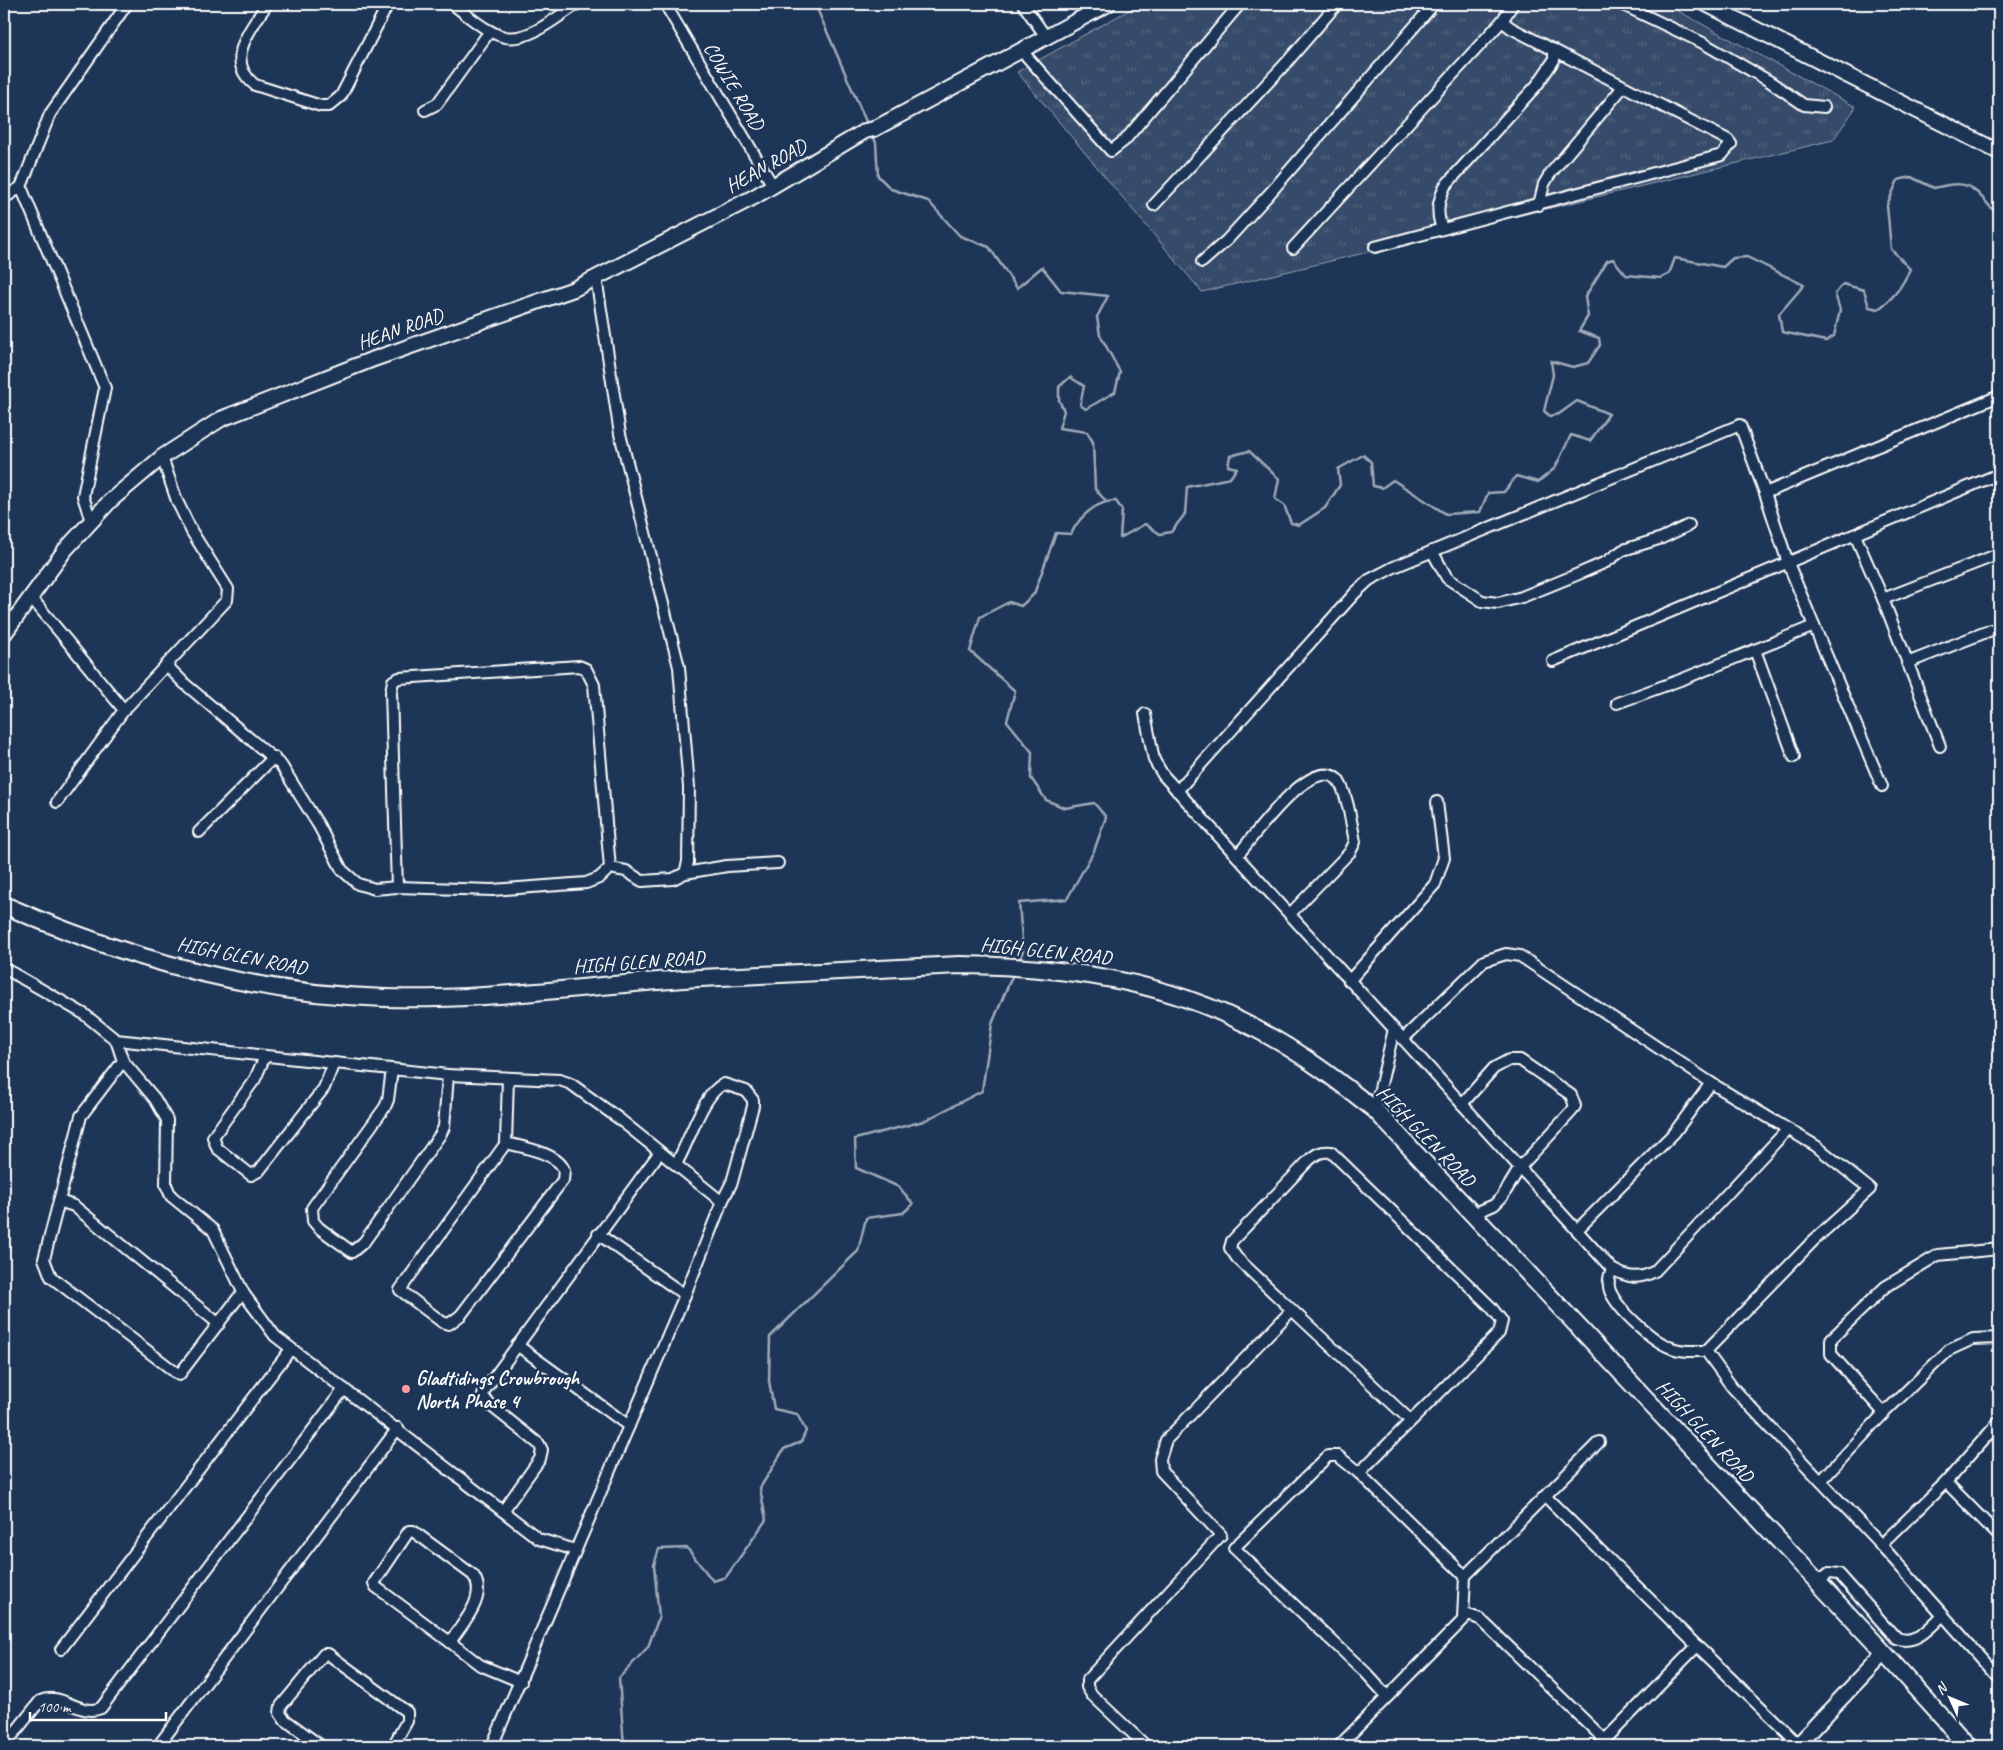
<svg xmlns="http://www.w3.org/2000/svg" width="2003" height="1750" font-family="Caveat,sans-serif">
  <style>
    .grass { fill: url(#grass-tufts); stroke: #9aa5b4 }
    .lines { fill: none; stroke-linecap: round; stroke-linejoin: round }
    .stream { stroke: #a0aab8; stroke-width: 2.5 }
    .street-casing { stroke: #fff; stroke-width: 14 }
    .secondary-casing { stroke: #fff; stroke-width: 18 }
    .primary-casing { stroke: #fff; stroke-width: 20 }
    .street { stroke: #1d3557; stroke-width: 10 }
    .secondary { stroke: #1d3557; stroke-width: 14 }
    .primary { stroke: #1d3557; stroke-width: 16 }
    .poi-dot { fill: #ff9aa2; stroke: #1d3557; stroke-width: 2 }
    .labels { text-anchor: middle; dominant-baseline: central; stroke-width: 5; stroke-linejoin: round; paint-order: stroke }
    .street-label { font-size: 20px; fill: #fff; stroke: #1d3557 }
    .poi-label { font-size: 20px; font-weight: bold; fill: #fff; stroke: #1d3557; text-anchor: start }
  </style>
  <defs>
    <pattern id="grass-tufts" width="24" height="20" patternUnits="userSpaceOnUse" patternTransform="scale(1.25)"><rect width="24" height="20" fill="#364b69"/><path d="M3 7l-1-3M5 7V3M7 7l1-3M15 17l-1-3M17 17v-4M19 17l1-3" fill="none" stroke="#546680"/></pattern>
  </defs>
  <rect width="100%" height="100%" fill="#1d3557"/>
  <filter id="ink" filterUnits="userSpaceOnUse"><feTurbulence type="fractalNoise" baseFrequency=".02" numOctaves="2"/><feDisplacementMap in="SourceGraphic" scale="10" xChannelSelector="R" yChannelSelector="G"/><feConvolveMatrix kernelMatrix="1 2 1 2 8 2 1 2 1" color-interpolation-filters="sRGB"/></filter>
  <g filter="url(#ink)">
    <polygon class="grass" points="1140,4 1665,4 1856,107 1833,140 1202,292 1017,72"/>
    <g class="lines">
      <g class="stream">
        <polyline points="815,4 868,126"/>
        <polyline points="872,133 876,143 878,176 891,189 928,201 960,236 989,247 1017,288 1042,267 1061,291 1108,296 1097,317 1100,335 1120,372 1115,392 1086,409 1080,405 1084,386 1070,377 1059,387 1059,400 1064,411 1059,428 1087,432 1093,442 1095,489 1105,500"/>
        <path d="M1018,962L1023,951L1019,903L1067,899L1094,851L1106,817L1094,803L1065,808L1046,800L1031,778L1032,752L1007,721L1015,691L970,651L980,617L1009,602L1021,606L1034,594L1056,533L1071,534C1079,517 1097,500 1116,501L1122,510L1120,538L1145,524L1160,534L1171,532L1185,514L1187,487L1230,478L1237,468L1228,466L1230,456L1249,451L1279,479L1275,499L1284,505L1291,523L1299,525L1325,508L1340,485L1338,469L1363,455L1371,462L1373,486L1382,488L1393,480L1446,514L1480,512L1488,493L1504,492L1516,476L1538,482L1555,468L1571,435L1590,441L1609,414L1577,401L1559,414L1550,416L1544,411L1553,375L1551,361L1573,367L1588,363L1600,345L1599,338L1579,331L1588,316L1585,297L1607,261L1613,259L1626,275L1661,278L1669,274L1675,258L1723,267L1733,258L1747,257L1804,285L1779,314L1782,332L1826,341L1834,336L1840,310L1835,294L1843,284L1864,290L1869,307L1878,309C1892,300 1903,285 1910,269L1891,249L1887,205L1898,180L1911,177L1934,188C1970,178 1972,187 1995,212H1999"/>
        <polyline points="624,1746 619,1678 648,1647 659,1617 654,1565 659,1549 687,1548 713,1581 726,1577 766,1520 760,1488 784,1449 801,1442 806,1431 797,1414 774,1409 769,1381 770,1337 858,1251 866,1218 903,1213 913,1204 899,1187 856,1168 855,1139 924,1121 982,1091 992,1024 1013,974"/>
      </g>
      <defs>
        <g id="street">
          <path d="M267,4C251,29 223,60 255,85L321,106H329L341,96L388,4"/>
          <path d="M452,4C468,15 486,33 505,37C529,42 558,16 577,4"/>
          <polyline points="665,4 773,186"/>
          <polyline points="1023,4 1046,37"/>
          <polyline points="1621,4 1703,43 1769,81 1804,105 1824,107"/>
          <polyline points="1021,50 1111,151 1125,140 1240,4"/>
          <polyline points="425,110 437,104 490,31"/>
          <polyline points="21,187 105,388 83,496 91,521"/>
          <polyline points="4,198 21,187 50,114 127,4"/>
          <polyline points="1154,205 1287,62 1337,4"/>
          <polyline points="1539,205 1544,184 1550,174 1623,87"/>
          <path d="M1442,229C1436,212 1438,202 1445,186L1537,85L1554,60V50"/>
          <polyline points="1375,247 1722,155 1731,144 1728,140 1511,28 1502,21"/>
          <polyline points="1293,248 1502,21 1513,4"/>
          <polyline points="1202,262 1227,240 1270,193 1434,4"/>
          <polyline points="1855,535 1883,599 1940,746"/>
          <polyline points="1432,551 1447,578 1482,601 1498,603 1522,597 1576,575 1606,562 1623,550 1662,538 1689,525"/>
          <polyline points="30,596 124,710"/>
          <polyline points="1883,599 1999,554"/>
          <polyline points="1814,626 1882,786"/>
          <polyline points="1755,650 1794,757"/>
          <polyline points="1553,661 1999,474"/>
          <polyline points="1907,663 1999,627"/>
          <polyline points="166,665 185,684 281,765 319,826 342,870 358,884 375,889 397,887 492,890 586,883 599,878 610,868 626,871 642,881 673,879 685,873 688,862 689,787 679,667 620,434 596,277"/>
          <polyline points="1617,703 1683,679 1814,626 1788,563 1765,493 1999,396"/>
          <path d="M1145,714L1154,760L1163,775L1612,1269C1628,1278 1639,1280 1655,1271L1787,1130"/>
          <polyline points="1177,791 1355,593 1369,580 1394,567 1740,425 1765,493"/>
          <polyline points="57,802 124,710 227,600 228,589 192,532 177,501 162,457"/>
          <polyline points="199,832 274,757"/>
          <path d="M1237,856C1252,839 1310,755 1337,779C1347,789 1352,827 1355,842L1350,852L1290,914"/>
          <polyline points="685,873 727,866 778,863"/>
          <polyline points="397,887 391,692 393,681 399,678 579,666 586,669 594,685 610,868"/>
          <polyline points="4,968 84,1014 116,1040 448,1075 560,1080 571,1084 618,1118 722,1202 685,1295 492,1746"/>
          <polyline points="1349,981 1435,884 1444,858 1437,802"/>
          <path d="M1403,1039L1484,961L1506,954L1520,956L1711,1083L1816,1146L1870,1189L1814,1240L1706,1351C1696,1351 1684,1352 1675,1349C1655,1344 1618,1310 1610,1291C1607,1283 1609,1276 1612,1269"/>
          <polyline points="116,1040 123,1061 155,1099 167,1120 166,1185 171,1196 213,1230 244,1294 275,1336 539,1539 575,1550"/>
          <polyline points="265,1056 255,1079 213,1137 217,1148 251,1175 259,1171 324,1088 334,1063"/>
          <polyline points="123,1061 81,1116 44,1259 51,1277 179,1375 238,1298 244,1294"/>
          <polyline points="392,1069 388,1100 385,1107 312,1208 313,1221 319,1228 352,1252 364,1242 440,1135 444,1127 448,1075"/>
          <polyline points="1462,1104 1494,1068 1509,1060 1520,1060 1571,1095 1575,1106 1572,1111 1521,1166 1502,1197 1494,1205 1473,1214"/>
          <polyline points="1375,1110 1394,1029"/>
          <path d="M506,1143C522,1147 558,1153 564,1170L563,1180L461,1315L449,1324L442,1322L400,1290L506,1143L508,1078"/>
          <path d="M676,1164C689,1143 703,1092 724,1084L746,1091L753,1100V1106L732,1182L722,1202"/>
          <polyline points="59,1201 74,1206 219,1324"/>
          <polyline points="1577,1230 1674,1133 1711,1083"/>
          <polyline points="598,1234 685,1295"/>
          <polyline points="1292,1310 1410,1420"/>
          <polyline points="517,1345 629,1426"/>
          <polyline points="1706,1351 1732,1387 1881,1545 1999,1678"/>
          <polyline points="1884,1413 1831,1354 1831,1339 1885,1287 1938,1255 1999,1249"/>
          <polyline points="1359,1473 1465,1576"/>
          <polyline points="1821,1481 1884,1413 1949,1350 1973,1339 1999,1338"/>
          <polyline points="1946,1482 1999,1536"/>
          <polyline points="1545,1496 1697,1646"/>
          <polyline points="503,1511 540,1459 542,1450 539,1444 490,1405 483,1396 484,1391 660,1152"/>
          <path d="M409,1531H413L473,1575C489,1596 462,1624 450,1642L376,1587L374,1583Z"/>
          <polyline points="1881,1545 1946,1482 1999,1422"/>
          <path d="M1818,1582L1829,1573L1839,1574L1896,1638C1916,1646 1930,1627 1943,1615"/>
          <polyline points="1463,1618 1465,1576 1599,1442"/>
          <polyline points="450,1642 480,1665 521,1682"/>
          <polyline points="61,1649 291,1349"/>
          <path d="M4,1746L40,1701C62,1691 79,1717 101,1708L344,1389"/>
          <polyline points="158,1746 398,1428"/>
          <polyline points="321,1746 284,1719 280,1713 281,1706 324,1654 328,1654 407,1712 407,1721 393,1746"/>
          <path d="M1146,1746L1092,1695L1087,1687V1680L1221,1535L1161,1471L1160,1459L1166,1440L1292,1310L1237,1258L1230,1248L1232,1241L1308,1161C1316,1154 1320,1151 1331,1152L1491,1307L1502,1321L1499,1333L1359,1473L1338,1456H1328L1234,1548L1366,1673L1387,1696"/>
          <polyline points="1339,1746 1468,1615 1480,1619 1605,1740"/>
          <polyline points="1599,1746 1697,1646 1801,1746"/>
        </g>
        <g id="secondary">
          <polyline points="1706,4 1999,152"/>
          <polyline points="4,634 65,550 110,501 162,457 221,419 371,360 574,289 754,197 865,131 874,129 1108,4"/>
          <polyline points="1796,1746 1884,1653"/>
        </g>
        <path id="primary" d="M4,905C124,958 253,994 385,998C491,1001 596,984 701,978C787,973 873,970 959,965C1061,966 1165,980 1256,1029C1299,1051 1337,1080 1375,1110L1875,1643L1968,1746"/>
      </defs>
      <use href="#street" class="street-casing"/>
      <use href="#secondary" class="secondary-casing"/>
      <use href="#primary" class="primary-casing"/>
      <use href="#street" class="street"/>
      <use href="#secondary" class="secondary"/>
      <use href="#primary" class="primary"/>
    </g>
  </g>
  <circle class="poi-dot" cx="406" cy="1389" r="5"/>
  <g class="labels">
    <g class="street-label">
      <text transform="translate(734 86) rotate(59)">COWIE ROAD</text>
      <text transform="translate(766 166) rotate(-29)">HEAN ROAD</text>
      <text transform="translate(400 329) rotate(-19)">HEAN ROAD</text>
      <text transform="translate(1046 951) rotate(6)">HIGH GLEN ROAD</text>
      <text transform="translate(242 956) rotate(11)">HIGH GLEN ROAD</text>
      <text transform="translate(639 962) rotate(-4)">HIGH GLEN ROAD</text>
      <text transform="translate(1426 1136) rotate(46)">HIGH GLEN ROAD</text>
      <text transform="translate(1705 1431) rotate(47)">HIGH GLEN ROAD</text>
    </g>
    <g class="poi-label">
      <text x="416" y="1378">Gladtidings Crowbrough<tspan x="416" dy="23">North Phase 4</tspan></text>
    </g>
  </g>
  <rect width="2003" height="1750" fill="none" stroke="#1d3557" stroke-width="20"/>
  <rect x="10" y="10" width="1983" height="1730" fill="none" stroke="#fff" stroke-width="2" filter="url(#ink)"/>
  <g transform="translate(1950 1698) rotate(314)" stroke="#1d3557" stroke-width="4" paint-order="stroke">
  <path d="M0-4L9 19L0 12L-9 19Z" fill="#ffffff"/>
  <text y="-8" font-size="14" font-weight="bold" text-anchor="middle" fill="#ffffff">N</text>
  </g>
  <path d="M30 1712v8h136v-8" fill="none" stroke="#ffffff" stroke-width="2.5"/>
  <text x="38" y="1712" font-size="15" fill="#ffffff" stroke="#1d3557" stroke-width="4" paint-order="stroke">100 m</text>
</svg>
